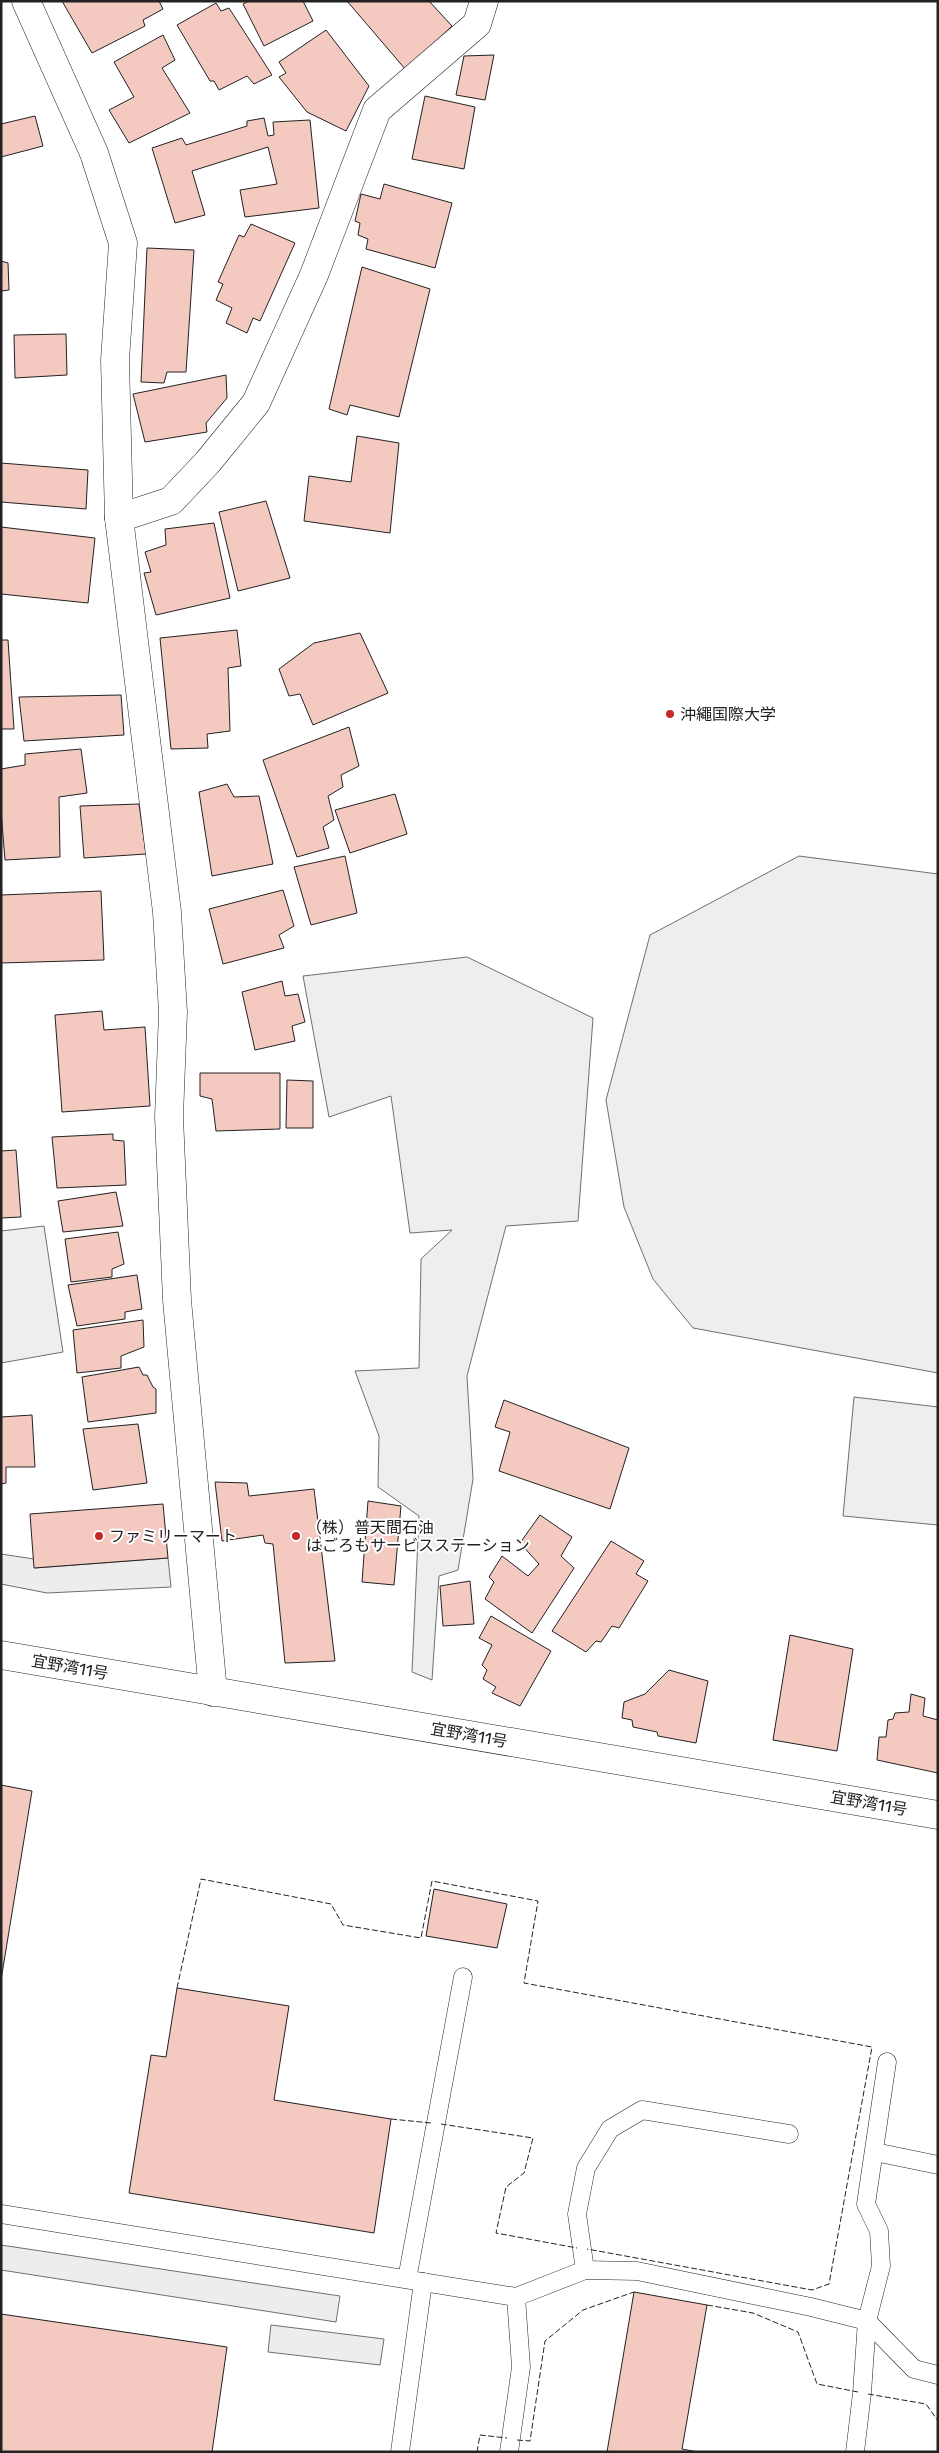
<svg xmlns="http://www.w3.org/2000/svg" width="939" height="2453" font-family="Rubik,'Noto Sans JP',sans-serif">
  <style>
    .green { fill: #eee; stroke: #6f6f6f }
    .parking { fill: #ededed; stroke: #6f6f6f }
    .building { fill: #f3c9c0; stroke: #222 }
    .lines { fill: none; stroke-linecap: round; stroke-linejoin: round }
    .service-casing { stroke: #222; stroke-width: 19 }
    .minor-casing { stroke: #222; stroke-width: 29 }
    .tertiary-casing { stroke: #222; stroke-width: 29 }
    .service { stroke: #fff; stroke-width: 18 }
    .minor { stroke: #fff; stroke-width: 28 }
    .tertiary { stroke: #fff; stroke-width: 28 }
    .fence { stroke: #222; stroke-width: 1; stroke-dasharray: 6 2.5; stroke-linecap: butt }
    .poi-dot { fill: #c62828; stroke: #fff; stroke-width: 2 }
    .labels { text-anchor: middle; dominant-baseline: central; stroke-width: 4; stroke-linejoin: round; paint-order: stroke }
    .poi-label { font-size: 16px; fill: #222; stroke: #fff; text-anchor: start }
    .street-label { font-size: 16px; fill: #222; stroke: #fff }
  </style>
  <rect width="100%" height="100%" fill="#fff"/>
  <g class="green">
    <polygon points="799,856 938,874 938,1373 693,1328 653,1279 624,1207 606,1100 650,935"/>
    <polygon points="467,957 593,1018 578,1221 506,1226 467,1376 473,1479 458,1570 439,1576 432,1680 412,1672 419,1516 378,1487 379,1436 355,1371 419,1368 421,1259 452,1230 410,1233 391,1096 329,1117 303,976"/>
    <polygon points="44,1226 63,1352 1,1363 1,1231"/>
    <polygon points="854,1397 938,1407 938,1525 843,1516"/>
  </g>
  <g class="parking">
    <polygon points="1,1554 34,1559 35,1568 168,1558 171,1587 47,1593 1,1584"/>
    <polygon points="1,2245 340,2296 336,2322 1,2270"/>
    <polygon points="271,2325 384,2339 380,2365 268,2352"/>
  </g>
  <g class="building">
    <polygon points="62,1 159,1 163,9 143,20 145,26 92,53"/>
    <polygon points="249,1 303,1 313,21 264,46 243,4"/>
    <polygon points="347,1 429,1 452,26 406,70"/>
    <polygon points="216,3 221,11 229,8 272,75 254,84 247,76 219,90 214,81 210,81 177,25"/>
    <polygon points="326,30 369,86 346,131 307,112 279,77 286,73 279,62"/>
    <polygon points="163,35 175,60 162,68 190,113 129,143 109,110 134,97 114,62"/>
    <polygon points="494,55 485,100 456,95 464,56"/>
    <polygon points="425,96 475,107 464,169 412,159"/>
    <polygon points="35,116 43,146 1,157 1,124"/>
    <polygon points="264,118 268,136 274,135 273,122 310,120 319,208 245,217 240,190 277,184 268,147 192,171 205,215 175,223 152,148 182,138 186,145 247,126 247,121"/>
    <polygon points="384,184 452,203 435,268 366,249 368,239 358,235 360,223 355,221 361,194 380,199"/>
    <polygon points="251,224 295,243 260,321 253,318 247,333 226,323 232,308 216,300 223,284 218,282 239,235 244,237"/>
    <polygon points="147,248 194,250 186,372 167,372 164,383 141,382"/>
    <polygon points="1,261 8,263 9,290 1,291"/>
    <polygon points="362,267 430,289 399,417 350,405 347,415 329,409"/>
    <polygon points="66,334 67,375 15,378 14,335"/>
    <polygon points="226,375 227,398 206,423 207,432 145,442 133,394"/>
    <polygon points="357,436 399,443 390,533 304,521 309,476 351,482"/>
    <polygon points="1,463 88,470 86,509 1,502"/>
    <polygon points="266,501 290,578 238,591 219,512"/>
    <polygon points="214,523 230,598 156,615 144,573 151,572 145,552 166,545 165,529"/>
    <polygon points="1,527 95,538 88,603 1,594"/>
    <polygon points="237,630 241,666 228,668 230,731 207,734 208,748 171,749 160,638"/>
    <polygon points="360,633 388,693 313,725 300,694 289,696 279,669 314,643"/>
    <polygon points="1,640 8,640 14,729 1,729"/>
    <polygon points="121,695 124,735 24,741 19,697"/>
    <polygon points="349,727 359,766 341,775 343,787 328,796 334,820 323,827 329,848 297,857 263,760"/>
    <polygon points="81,749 87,793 59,797 60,857 5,860 1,811 1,769 25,765 25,754"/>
    <polygon points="227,784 234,797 259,796 273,864 212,876 199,792"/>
    <polygon points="395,794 407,834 350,853 335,810"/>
    <polygon points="139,804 146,854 84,858 80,806"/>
    <polygon points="345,856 357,913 311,925 294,867"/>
    <polygon points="283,890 294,926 279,935 284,948 223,964 209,909"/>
    <polygon points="101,891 104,960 1,963 1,895"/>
    <polygon points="282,981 285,996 298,994 305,1022 292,1026 295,1041 255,1050 242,992"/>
    <polygon points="102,1011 104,1030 145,1027 150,1106 62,1112 55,1015"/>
    <polygon points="200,1073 280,1073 280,1129 216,1131 212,1099 200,1096"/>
    <polygon points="287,1080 313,1081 313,1128 286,1128"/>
    <polygon points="113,1134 113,1140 124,1141 126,1185 57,1188 52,1137"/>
    <polygon points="16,1150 21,1217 1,1218 1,1151"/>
    <polygon points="116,1192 123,1226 63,1232 58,1201"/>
    <polygon points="118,1232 124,1264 112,1269 112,1277 71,1282 65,1239"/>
    <polygon points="137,1275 142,1309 125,1312 125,1319 77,1326 68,1285"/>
    <polygon points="143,1320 144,1347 121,1356 121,1368 77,1373 73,1330"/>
    <polygon points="139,1367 143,1375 147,1375 153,1387 156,1389 156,1413 88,1422 82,1377"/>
    <polygon points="504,1400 629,1448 610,1509 499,1471 510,1432 495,1427"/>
    <polygon points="32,1415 35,1467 6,1467 6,1483 1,1484 1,1417"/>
    <polygon points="138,1424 147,1483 93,1490 83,1429"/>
    <polygon points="215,1482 247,1483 249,1496 314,1489 335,1661 285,1663 273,1544 265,1543 263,1535 222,1541"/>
    <polygon points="368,1501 401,1506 394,1585 362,1582"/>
    <polygon points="163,1504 168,1558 34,1568 30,1514"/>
    <polygon points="540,1515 572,1537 561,1556 574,1568 532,1633 485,1599 494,1582 489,1577 502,1556 528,1576 539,1564 520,1543"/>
    <polygon points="611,1541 644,1561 636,1574 648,1581 619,1628 612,1626 601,1642 596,1641 586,1652 552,1631"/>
    <polygon points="470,1581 474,1624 443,1626 440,1586"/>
    <polygon points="491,1616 551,1651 520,1706 492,1693 496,1687 483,1679 487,1670 482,1665 492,1645 479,1638"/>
    <polygon points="790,1635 853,1649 837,1751 773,1740"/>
    <polygon points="669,1670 708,1681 696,1743 658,1736 657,1732 633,1727 632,1720 622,1718 624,1702 645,1694"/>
    <polygon points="911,1694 925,1698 923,1716 938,1720 938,1773 877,1760 879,1737 886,1737 888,1720 893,1719 895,1713 909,1712"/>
    <polygon points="1,1785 32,1791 1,1980"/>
    <polygon points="434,1889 507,1904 497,1948 426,1936"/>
    <polygon points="177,1988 289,2006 274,2100 391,2119 374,2233 129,2193 151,2055 166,2057"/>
    <polygon points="634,2292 707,2305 682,2449 698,2452 607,2452"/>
    <polygon points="1,2314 227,2347 212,2452 1,2452"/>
  </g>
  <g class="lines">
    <defs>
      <g id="service">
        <polyline points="875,2152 938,2165"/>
        <polyline points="1,2214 516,2297 585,2270 637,2271 811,2307 867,2321 914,2369 938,2375"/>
        <polyline points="585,2270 577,2214 586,2168 610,2129 642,2110 789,2134"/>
        <polyline points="407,2279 463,1977"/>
        <polyline points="400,2452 423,2282"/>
        <polyline points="509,2452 521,2367 516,2297"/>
        <polyline points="855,2452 862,2393 867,2321 881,2266 879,2231 866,2204 887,2062"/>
      </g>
      <g id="minor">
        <polyline points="26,1 94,153 123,243 115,360 119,518 167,912 173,1012 169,1117 177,1300 213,1692"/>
        <polyline points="119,518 171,501 207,463 256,403 314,275 377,110 477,24 484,1"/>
      </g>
      <polyline id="tertiary" points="1,1655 938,1815"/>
    </defs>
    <use href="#service" class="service-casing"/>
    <use href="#minor" class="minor-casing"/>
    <use href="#tertiary" class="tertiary-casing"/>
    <use href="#service" class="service"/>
    <use href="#minor" class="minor"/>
    <use href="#tertiary" class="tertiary"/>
    <g class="fence">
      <polyline points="177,1988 201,1879 331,1904 343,1925 421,1938 432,1881 538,1901 524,1983 872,2047 829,2284 812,2290 587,2249"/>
      <polyline points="391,2119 431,2123"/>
      <polyline points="441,2124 533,2138 524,2173 506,2187 496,2233 577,2248"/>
      <polyline points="707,2305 753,2313 798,2332 817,2384 858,2392"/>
      <polyline points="868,2394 926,2404 938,2421"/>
      <polyline points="517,2440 530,2441 545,2341 583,2310 634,2292"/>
      <polyline points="477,2452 480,2435 507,2438"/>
    </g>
  </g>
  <g class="poi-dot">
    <circle cx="670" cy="714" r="5"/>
    <circle cx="99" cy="1536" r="5"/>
    <circle cx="296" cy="1536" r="5"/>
  </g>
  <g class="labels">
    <g class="poi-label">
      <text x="680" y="714">沖繩国際大学</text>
      <text x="306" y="1527">（株）普天間石油<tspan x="306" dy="18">はごろもサービスステーション</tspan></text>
      <text x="109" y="1536">ファミリーマート</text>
    </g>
    <g class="street-label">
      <text transform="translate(70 1667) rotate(10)">宜野湾11号</text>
      <text transform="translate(469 1735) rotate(10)">宜野湾11号</text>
      <text transform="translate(869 1803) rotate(10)">宜野湾11号</text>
    </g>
  </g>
  <rect width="939" height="2453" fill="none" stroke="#222222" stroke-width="5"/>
</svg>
